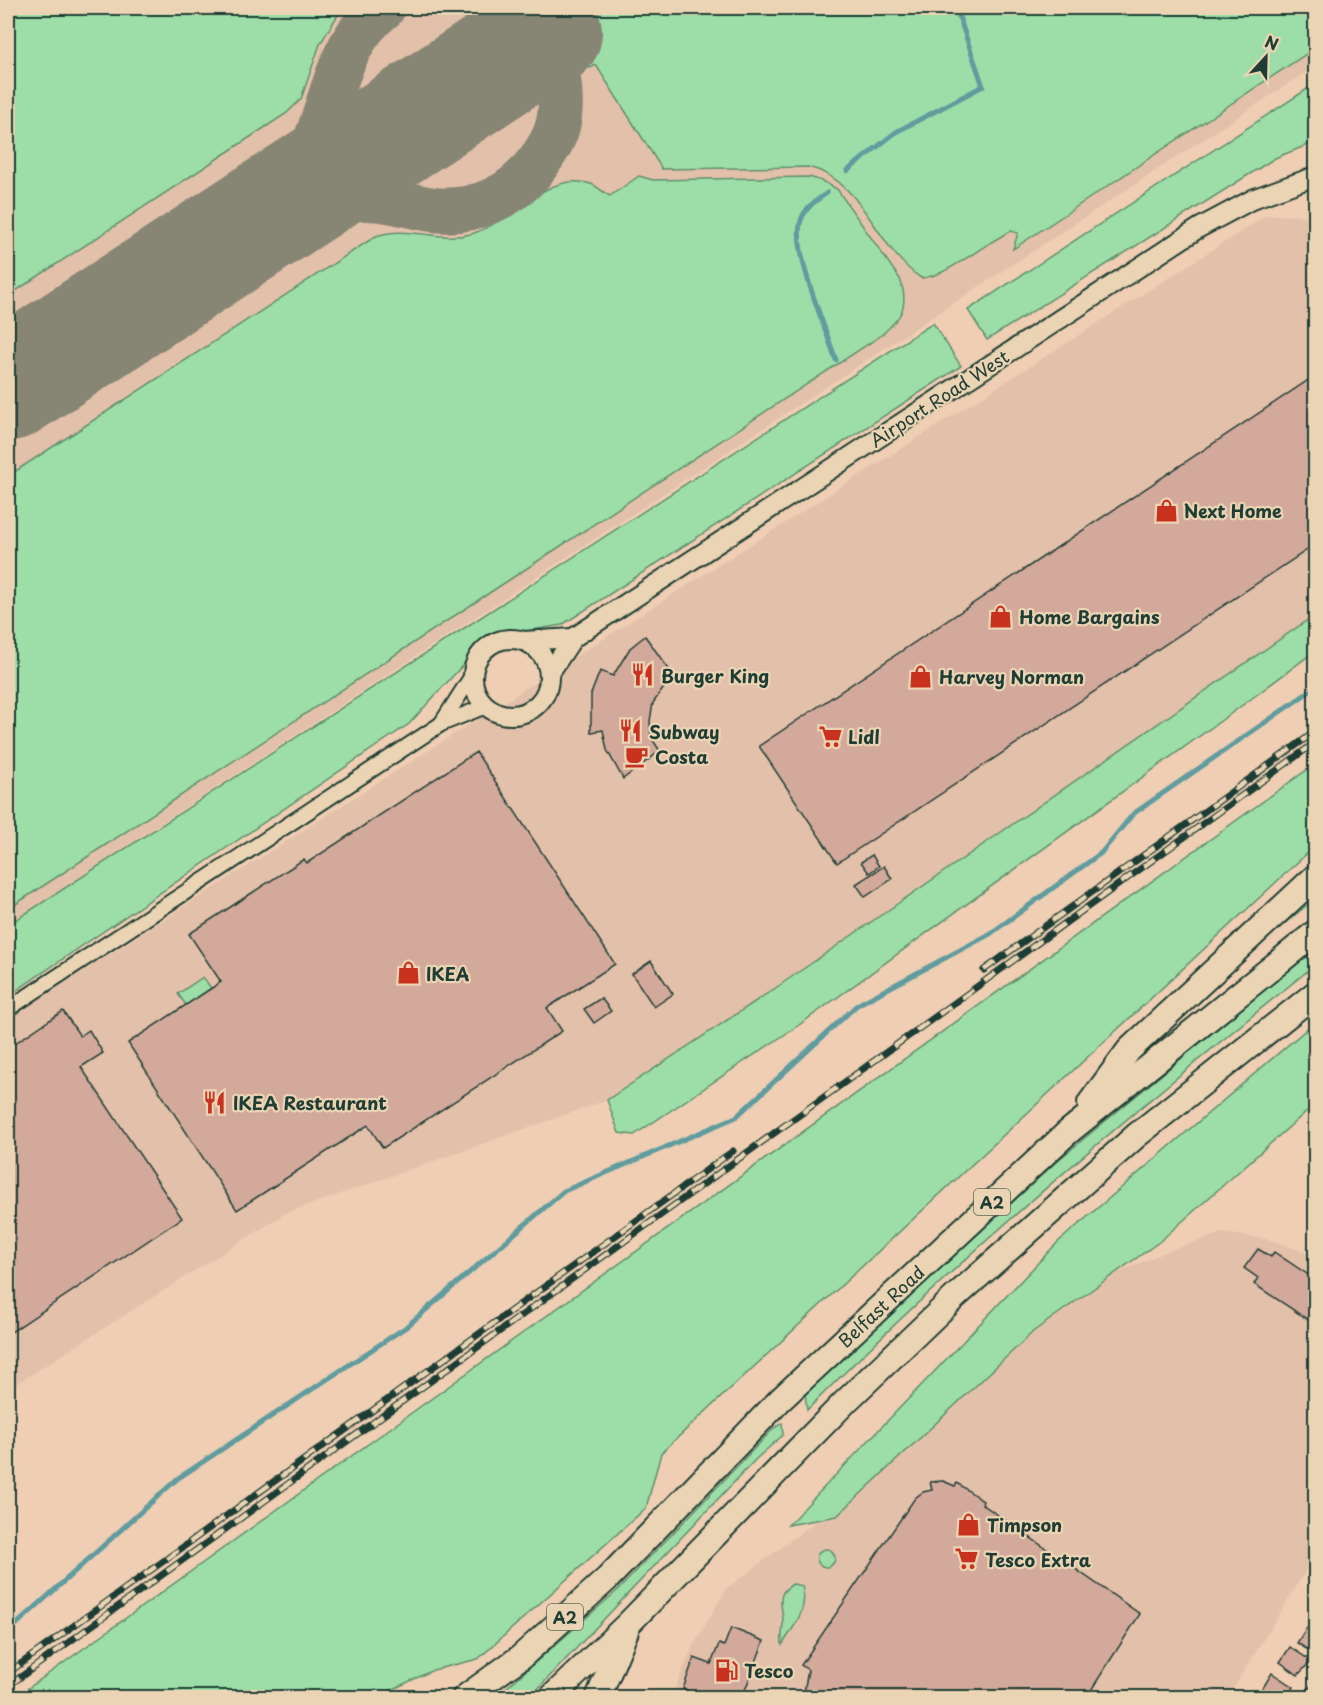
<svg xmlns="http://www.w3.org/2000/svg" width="1323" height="1705" font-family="'Playpen Sans',sans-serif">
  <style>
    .built { fill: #e3c0aa }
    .green { fill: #9ddea8; stroke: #5e8e6e; stroke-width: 1.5 }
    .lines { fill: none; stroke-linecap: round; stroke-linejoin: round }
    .stream { stroke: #609c9f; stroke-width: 5 }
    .taxiway { stroke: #878674; stroke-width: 45 }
    .runway { stroke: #878674; stroke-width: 112 }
    .building { fill: #d3a99c; stroke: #1f3d34; stroke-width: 1.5 }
    .street-casing { stroke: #1f3d34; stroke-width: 18 }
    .secondary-casing { stroke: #1f3d34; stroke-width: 22 }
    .highway-casing { stroke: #1f3d34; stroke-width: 28 }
    .street { stroke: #ead4b3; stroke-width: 14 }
    .secondary { stroke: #ead4b3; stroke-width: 18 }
    .highway { stroke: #ead4b3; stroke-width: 24 }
    .rail-casing { stroke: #1f3d34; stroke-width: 7 }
    .rail { stroke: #ead4b3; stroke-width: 4.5; stroke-dasharray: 14; stroke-linecap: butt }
    .labels { text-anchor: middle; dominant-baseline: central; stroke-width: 4.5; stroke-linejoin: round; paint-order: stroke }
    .shield { fill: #ead4b3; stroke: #5c6a5a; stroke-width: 1.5 }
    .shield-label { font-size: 16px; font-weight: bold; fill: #1f3d34 }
    .street-label { font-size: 18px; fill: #1f3d34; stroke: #ead4b3 }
    .poi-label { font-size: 18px; font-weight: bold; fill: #1f3d34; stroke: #ead4b3; text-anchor: start }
  </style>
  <rect width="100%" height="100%" fill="#efceb3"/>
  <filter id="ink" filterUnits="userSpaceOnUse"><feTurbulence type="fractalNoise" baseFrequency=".0167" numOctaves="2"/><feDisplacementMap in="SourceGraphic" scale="12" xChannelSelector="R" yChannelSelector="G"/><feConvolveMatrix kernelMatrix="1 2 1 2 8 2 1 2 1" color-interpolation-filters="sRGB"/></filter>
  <g filter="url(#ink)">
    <g class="built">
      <polygon points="8,8 1315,8 1315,66 8,924"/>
      <polygon points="1267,215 1315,216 1315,615 780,985 607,1100 286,1213 8,1389 8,1019"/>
      <polygon points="1222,1233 1268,1239 1315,1256 1315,1556 1228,1697 671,1698 693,1646 726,1589 891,1465 931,1423 982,1379 1077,1290 1168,1251"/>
    </g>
    <g class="green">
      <polygon points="8,8 345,8 339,13 320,44 301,99 287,113 8,296"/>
      <path d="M551,8H1315V48L1013,249L1018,233L1011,231C985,243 945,278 921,278C876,249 864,180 808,167L662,169L596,65L590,68Z"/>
      <polygon points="1315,84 1315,142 1275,158 987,340 968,310"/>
      <path d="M639,176L653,180L809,177L822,181L837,189L900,279C910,308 901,318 879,337L8,909V476L376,236C406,225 439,242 471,234C513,222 546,170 591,184C597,186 604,193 610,196Z"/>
      <polygon points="933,323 961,366 562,625 508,634 484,642 409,724 8,996 8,925"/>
      <polygon points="1315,615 1315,651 1251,699 799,1025 634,1135 619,1133 607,1100 780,985"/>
      <polygon points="1315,764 1315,846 661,1453 646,1508 478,1659 433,1670 377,1697 16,1697"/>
      <polygon points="1315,887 1315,899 1264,940"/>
      <path d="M1315,948V965C1140,1106 966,1250 807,1410L805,1393L1057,1161Z"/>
      <polygon points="203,977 211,988 186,1005 178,994"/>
      <polygon points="1315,1022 1315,1104 1159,1242 1034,1331 837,1516 788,1525 1058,1242"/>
      <polygon points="782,1423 783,1435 756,1459 530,1697 496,1697 618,1590 773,1429"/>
      <circle cx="826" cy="1558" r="9"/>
      <path d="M793,1584L802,1586C809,1609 794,1626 782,1645C781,1637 783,1629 783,1620C782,1603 775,1594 793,1584Z"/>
    </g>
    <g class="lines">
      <g class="stream">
        <polyline points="847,171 896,132 983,86 956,8"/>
        <path d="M827,193C815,201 803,209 800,224C794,255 825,327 836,360"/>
        <polyline points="8,1632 177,1479 406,1327 564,1191 736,1117 857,1005 990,934 1101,853 1133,814 1316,687"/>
      </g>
      <path class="taxiway" d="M383,8C336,44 332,106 309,157C299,177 286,194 273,211C307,204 341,196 376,199C397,200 418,209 439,210C478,212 514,196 537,164C549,148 559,132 560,111C563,70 547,34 515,8"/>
      <polyline class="runway" points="8,385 546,32"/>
    </g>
    <g class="building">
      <polygon points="1316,375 1316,544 837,863 759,746"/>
      <polygon points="645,636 673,675 653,703 650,721 651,737 660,751 623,779 607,750 603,730 591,732 591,694 600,671 613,676 630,648"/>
      <polygon points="476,752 615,964 547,1008 562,1031 383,1148 368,1125 237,1210 128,1043 221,982 189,934 304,859 307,863"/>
      <polygon points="872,855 879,866 869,873 861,862"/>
      <polygon points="884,866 892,879 865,897 856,884"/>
      <polygon points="651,961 673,994 654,1007 632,974"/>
      <polygon points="601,998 611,1011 594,1023 584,1009"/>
      <polygon points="63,1011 80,1036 89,1030 103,1053 81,1067 182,1218 8,1334 8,1048"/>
      <polygon points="1258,1249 1271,1257 1274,1252 1316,1280 1316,1319 1313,1323 1254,1284 1258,1278 1244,1268"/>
      <polygon points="943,1481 955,1486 957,1483 983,1501 982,1504 1140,1614 1086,1698 1062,1698 1056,1693 1053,1698 803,1698 808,1670 801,1665 915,1498 923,1492 932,1490 930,1482"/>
      <polygon points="1307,1627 1316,1633 1316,1655 1297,1643"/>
      <polygon points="731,1628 764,1641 742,1698 706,1698 683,1689 694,1658 711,1664 719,1644 724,1646"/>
      <polygon points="1290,1647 1311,1661 1298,1675 1280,1662"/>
      <polygon points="1272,1673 1293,1687 1286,1698 1275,1698 1262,1689"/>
    </g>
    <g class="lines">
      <defs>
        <g id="street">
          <polyline points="441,724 473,674"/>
          <polyline points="8,1009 441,724 486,706"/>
          <polyline points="1313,1698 1316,1692"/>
        </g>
        <g id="secondary">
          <circle cx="511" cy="677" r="38"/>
          <polyline points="523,641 573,638"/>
          <polyline points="549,674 573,638 1199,228 1255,198 1316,176"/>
        </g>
        <g id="highway">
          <polyline points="1090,1103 1129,1050 1316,876"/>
          <polyline points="464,1698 522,1656 608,1578 780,1400 1067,1133 1316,932"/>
          <polyline points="551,1698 629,1623 845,1402 957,1295 1137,1135 1316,993"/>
          <polyline points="598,1698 626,1631"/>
        </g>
      </defs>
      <use href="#street" class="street-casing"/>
      <use href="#secondary" class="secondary-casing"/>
      <use href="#highway" class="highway-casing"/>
      <use href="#street" class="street"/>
      <use href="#secondary" class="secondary"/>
      <use href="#highway" class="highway"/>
      <defs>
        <g id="rail">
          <polyline points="984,970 1316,731"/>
          <polyline points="8,1673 733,1151"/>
          <polyline points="8,1686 1316,742"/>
        </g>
      </defs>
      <use href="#rail" class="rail-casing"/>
      <use href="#rail" class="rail"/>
    </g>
  </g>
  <defs>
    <symbol id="shop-bare" viewBox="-9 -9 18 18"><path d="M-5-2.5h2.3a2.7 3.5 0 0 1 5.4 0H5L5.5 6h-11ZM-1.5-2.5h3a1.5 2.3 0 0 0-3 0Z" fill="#c8321e" stroke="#ead4b3" stroke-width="2.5" paint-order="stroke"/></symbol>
    <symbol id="restaurant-bare" viewBox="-9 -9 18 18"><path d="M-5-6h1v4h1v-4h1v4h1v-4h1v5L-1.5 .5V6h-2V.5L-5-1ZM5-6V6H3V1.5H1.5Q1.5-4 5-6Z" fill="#c8321e" stroke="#ead4b3" stroke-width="2.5" paint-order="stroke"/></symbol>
    <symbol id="supermarket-bare" viewBox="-9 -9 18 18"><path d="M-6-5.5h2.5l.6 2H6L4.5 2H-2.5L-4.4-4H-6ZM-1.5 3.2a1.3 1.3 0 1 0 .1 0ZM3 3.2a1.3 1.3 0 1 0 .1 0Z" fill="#c8321e" stroke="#ead4b3" stroke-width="2.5" paint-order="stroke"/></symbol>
    <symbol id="cafe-bare" viewBox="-9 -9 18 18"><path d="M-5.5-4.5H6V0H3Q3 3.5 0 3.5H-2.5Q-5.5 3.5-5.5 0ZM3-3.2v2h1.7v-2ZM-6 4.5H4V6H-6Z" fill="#c8321e" stroke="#ead4b3" stroke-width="2.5" paint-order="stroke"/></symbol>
    <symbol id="fuel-bare" viewBox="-9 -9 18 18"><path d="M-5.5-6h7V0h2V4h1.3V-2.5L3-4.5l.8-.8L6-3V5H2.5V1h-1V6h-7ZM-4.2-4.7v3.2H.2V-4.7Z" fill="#c8321e" stroke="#ead4b3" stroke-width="2.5" paint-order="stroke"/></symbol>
  </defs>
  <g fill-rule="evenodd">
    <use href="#shop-bare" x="1150" y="494" width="33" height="33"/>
    <use href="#shop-bare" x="984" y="600" width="33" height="33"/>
    <use href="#restaurant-bare" x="626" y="658" width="33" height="33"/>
    <use href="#shop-bare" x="904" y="660" width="33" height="33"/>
    <use href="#restaurant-bare" x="614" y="714" width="33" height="33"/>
    <use href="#supermarket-bare" x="814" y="720" width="33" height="33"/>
    <use href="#cafe-bare" x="620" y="740" width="33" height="33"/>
    <use href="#shop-bare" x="392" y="956" width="33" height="33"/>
    <use href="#restaurant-bare" x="198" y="1086" width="33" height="33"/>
    <use href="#shop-bare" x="952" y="1508" width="33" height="33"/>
    <use href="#supermarket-bare" x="950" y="1542" width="33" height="33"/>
    <use href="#fuel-bare" x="710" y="1654" width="33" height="33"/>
  </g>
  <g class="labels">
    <g class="shield">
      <rect x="974" y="1189" width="36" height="26" rx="4.5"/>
      <rect x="547" y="1604" width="36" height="26" rx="4.5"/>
    </g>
    <g class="shield-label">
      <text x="992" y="1202">A2</text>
      <text x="565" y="1617">A2</text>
    </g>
    <g class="street-label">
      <text transform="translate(939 398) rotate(-33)">Airport Road West</text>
      <text transform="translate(881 1306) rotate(-43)">Belfast Road</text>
    </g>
    <g class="poi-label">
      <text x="1184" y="510">Next Home</text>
      <text x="1019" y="616">Home Bargains</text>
      <text x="661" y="675">Burger King</text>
      <text x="939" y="676">Harvey Norman</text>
      <text x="649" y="731">Subway</text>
      <text x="848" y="736">Lidl</text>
      <text x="655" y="756">Costa</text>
      <text x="426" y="973">IKEA</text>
      <text x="233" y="1102">IKEA Restaurant</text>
      <text x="987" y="1524">Timpson</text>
      <text x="985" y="1559">Tesco Extra</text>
      <text x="744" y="1670">Tesco</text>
    </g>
  </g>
  <rect width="1323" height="1705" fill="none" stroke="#ead4b3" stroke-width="30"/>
  <rect x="15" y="15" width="1293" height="1675" fill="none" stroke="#1f3d34" stroke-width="2" filter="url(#ink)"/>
  <g transform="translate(1266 57) rotate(22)" stroke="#ead4b3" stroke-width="4.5" paint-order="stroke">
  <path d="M0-4.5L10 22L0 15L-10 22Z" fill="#1f3d34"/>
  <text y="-9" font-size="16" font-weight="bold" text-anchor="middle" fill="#1f3d34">N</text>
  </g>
</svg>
